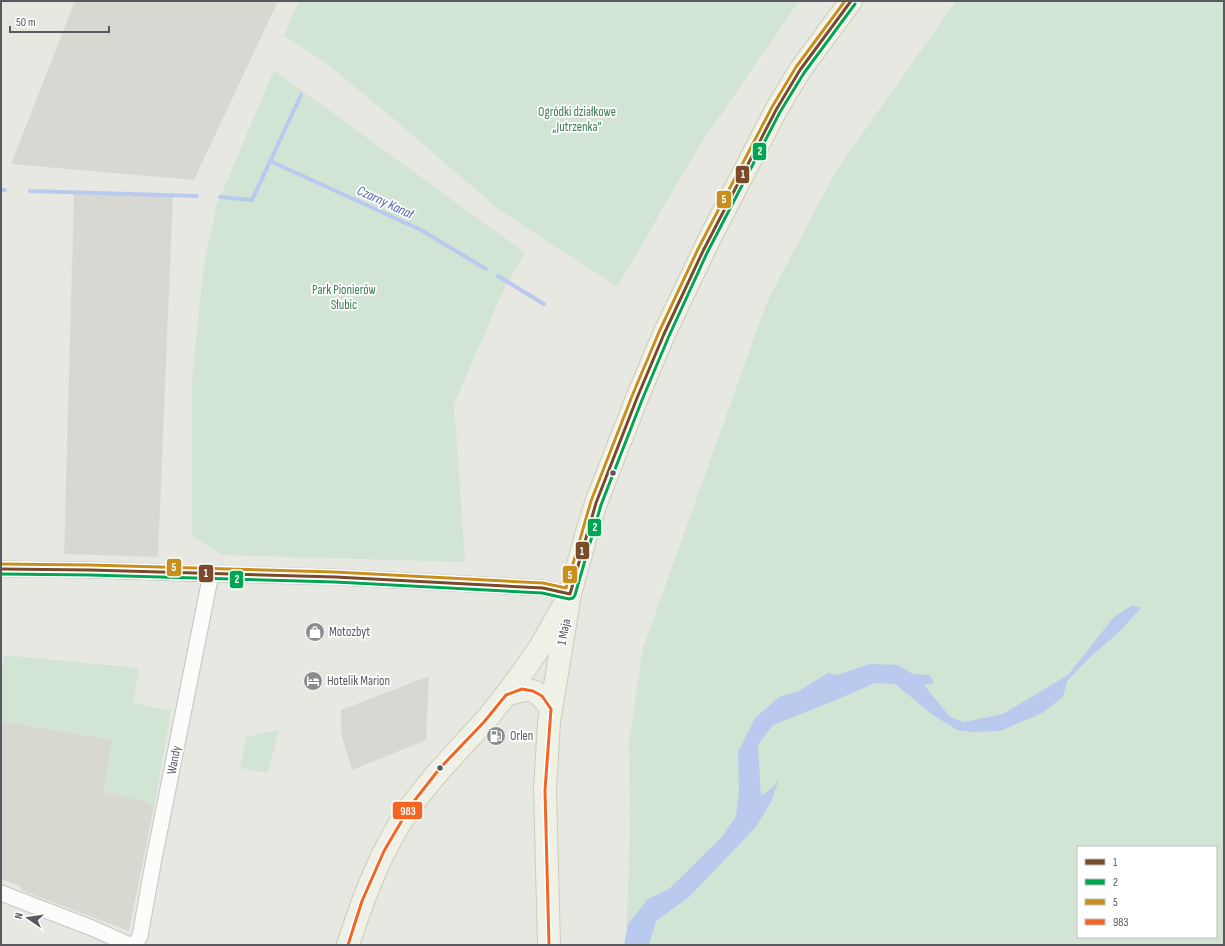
<svg xmlns="http://www.w3.org/2000/svg" width="1225" height="946" font-family="'Sofia Sans Condensed',sans-serif">
  <style>
    .industrial { fill: #d8d8d3 }
    .education { fill: #d8d8d1 }
    .green { fill: #d2e4d4; fill-rule: evenodd }
    .water { fill: #bacaef }
    .lines { fill: none; stroke-linecap: round; stroke-linejoin: round }
    .stream { stroke: #bacaef; stroke-width: 4 }
    .minor-casing { stroke: #c5c5c5; stroke-width: 17 }
    .primary-casing { stroke: #cdcdb4; stroke-width: 24 }
    .minor { stroke: #fcfcfb; stroke-width: 15 }
    .primary { stroke: #eff0e6; stroke-width: 22 }
    .bus-1-casing { stroke: #fff; stroke-width: 6 }
    .bus-2-casing { stroke: #fff; stroke-width: 6 }
    .bus-3-casing { stroke: #fff; stroke-width: 6 }
    .bus-4-casing { stroke: #fff; stroke-width: 6 }
    .bus-1 { stroke: #7a4b2a; stroke-width: 3 }
    .bus-2 { stroke: #00a651; stroke-width: 3 }
    .bus-3 { stroke: #c88f1d; stroke-width: 3 }
    .bus-4 { stroke: #f26522; stroke-width: 3 }
    .bus-dot { fill: #595a60; stroke: #fff; stroke-width: 1.5 }
    .labels { text-anchor: middle; dominant-baseline: central; stroke-width: 3.5; stroke-linejoin: round; paint-order: stroke }
    .park-label { font-size: 13px; fill: #3d7b51; stroke: #fff }
    .poi-label { font-size: 13px; fill: #595a60; stroke: #fff; text-anchor: start }
    .street-label { font-size: 13px; fill: #595a60; stroke: #fff }
    .water-label { font-size: 14px; font-style: italic; fill: #4e64b3; stroke: #fff }
    .line-badge { stroke: #fff; stroke-width: 1.5 }
    .badge-label { font-size: 11px; text-anchor: middle; font-weight: bold; fill: #fff }
  </style>
  <rect width="100%" height="100%" fill="#e8e8e3"/>
  <g class="industrial">
    <polygon points="75,1 278,1 194,180 11,164"/>
    <polygon points="74,192 173,195 158,557 64,554"/>
    <polygon points="429,676 426,740 352,770 341,733 341,710"/>
  </g>
  <polygon class="education" points="1,721 113,740 104,792 144,801 154,807 129,931 23,891 20,886 1,879"/>
  <g class="green">
    <polygon points="299,1 799,1 698,148 617,287 497,208 395,120 327,64 284,36"/>
    <path d="M956,1H1224V945H626L630,827L629,742L643,648L767,302L836,171ZM1078,847H1216V937H1078Z"/>
    <polygon points="274,70 525,253 504,289 454,404 465,562 222,555 192,536 192,380 204,264 216,207"/>
    <polygon points="4,655 139,668 133,703 171,711 154,807 144,801 104,792 112,740 1,721 1,679"/>
    <polygon points="279,730 268,773 240,768 246,737"/>
  </g>
  <polygon class="water" points="1133,605 1141,608 1119,632 1089,658 1067,681 1063,697 1042,713 1000,731 971,732 957,730 933,715 895,684 875,683 838,699 773,725 758,745 761,796 773,787 779,779 771,802 755,828 689,897 656,921 649,945 624,945 628,924 648,899 669,889 722,837 736,816 739,792 738,752 755,718 779,697 799,691 828,673 837,675 870,664 897,665 913,674 930,675 934,683 924,685 950,717 964,722 1003,714 1068,675 1114,617"/>
  <g class="lines">
    <g class="stream">
      <polyline points="270,161 421,230 486,269"/>
      <polyline points="1,190 5,190"/>
      <polyline points="30,191 197,196"/>
      <polyline points="220,197 252,200 301,95"/>
      <polyline points="498,276 544,304"/>
    </g>
    <defs>
      <g id="minor">
        <polyline points="1,569 90,570 211,574 335,577 543,588 570,594"/>
        <polyline points="1,893 92,928 130,945"/>
        <polyline points="135,945 140,936 153,864 211,574"/>
      </g>
      <g id="primary">
        <path d="M506,695C530,687 536,687 551,709"/>
        <path d="M348,945C364,896 382,847 412,805C433,775 459,750 483,723C503,700 521,675 538,650C547,636 555,620 564,605"/>
        <polyline points="549,945 545,790 549,722 570,594 587,532 596,503 637,398 664,334 709,240 776,110 800,70 851,1"/>
      </g>
    </defs>
    <use href="#minor" class="minor-casing"/>
    <use href="#primary" class="primary-casing"/>
    <use href="#minor" class="minor"/>
    <use href="#primary" class="primary"/>
    <defs>
      <polyline id="bus-1" points="1,569 90,570 335,577 543,588 570,594 596,503 637,398 664,334 703,251 776,110 800,70 851,1"/>
      <polyline id="bus-2" points="1,574 90,575 335,582 542,593 569,599 573,598 575,595 601,505 642,400 669,336 707,253 780,112 804,73 855,4"/>
      <polyline id="bus-3" points="1,564 90,565 335,572 543,583 566,588 591,501 632,396 659,332 698,249 772,107 796,67 845,1"/>
      <polyline id="bus-4" points="348,945 362,901 384,851 411,805 440,768 484,722 506,695 522,689 533,691 542,696 551,709 545,790 549,945"/>
    </defs>
    <use href="#bus-1" class="bus-1-casing"/>
    <use href="#bus-2" class="bus-2-casing"/>
    <use href="#bus-3" class="bus-3-casing"/>
    <use href="#bus-4" class="bus-4-casing"/>
    <use href="#bus-1" class="bus-1"/>
    <use href="#bus-2" class="bus-2"/>
    <use href="#bus-3" class="bus-3"/>
    <use href="#bus-4" class="bus-4"/>
  </g>
  <defs>
    <symbol id="shop-disc" viewBox="-11 -11 22 22"><circle r="9.5" fill="#8b8c8e" stroke="#fff"/><path d="M-5-2.5h2.3a2.7 3.5 0 0 1 5.4 0H5L5.5 6h-11ZM-1.5-2.5h3a1.5 2.3 0 0 0-3 0Z" fill="#fff"/></symbol>
    <symbol id="hotel-disc" viewBox="-11 -11 22 22"><circle r="9.5" fill="#8b8c8e" stroke="#fff"/><path d="M-6-4.5h1.5V1H6V5H4.5V3h-9V5H-6ZM-4 0a1.8 1.8 0 1 1 3.6 0ZM.5 0V-2.5h3Q6-2.5 6 0Z" fill="#fff"/></symbol>
    <symbol id="fuel-disc" viewBox="-11 -11 22 22"><circle r="9.5" fill="#8b8c8e" stroke="#fff"/><path d="M-5.5-6h7V0h2V4h1.3V-2.5L3-4.5l.8-.8L6-3V5H2.5V1h-1V6h-7ZM-4.2-4.7v3.2H.2V-4.7Z" fill="#fff"/></symbol>
  </defs>
  <g fill-rule="evenodd">
    <use href="#shop-disc" x="304" y="621" width="22" height="22"/>
    <use href="#hotel-disc" x="302" y="670" width="22" height="22"/>
    <use href="#fuel-disc" x="485" y="725" width="22" height="22"/>
  </g>
  <g class="bus-dot">
    <circle cx="613" cy="473" r="3.5"/>
    <circle cx="440" cy="768" r="3.5"/>
  </g>
  <g class="labels">
    <g class="park-label">
      <text x="577" y="112">Ogródki działkowe<tspan x="577" dy="15">„Jutrzenka”</tspan></text>
      <text x="344" y="290">Park Pionierów<tspan x="344" dy="15">Słubic</tspan></text>
    </g>
    <g class="poi-label">
      <text x="329" y="632">Motozbyt</text>
      <text x="327" y="681">Hotelik Marion</text>
      <text x="510" y="736">Orlen</text>
    </g>
    <g class="street-label">
      <text transform="translate(564 632) rotate(-80)">1 Maja</text>
      <text transform="translate(174 760) rotate(-79)">Wandy</text>
    </g>
    <g class="water-label">
      <text transform="translate(385 202) rotate(25)">Czarny Kanał</text>
    </g>
  </g>
  <g class="line-badge">
    <rect x="752" y="142" width="15" height="19" rx="4" fill="#00a651"/>
    <rect x="735" y="165" width="15" height="19" rx="4" fill="#7a4b2a"/>
    <rect x="716" y="190" width="16" height="19" rx="4" fill="#c88f1d"/>
    <rect x="587" y="518" width="15" height="19" rx="4" fill="#00a651"/>
    <rect x="575" y="541" width="15" height="19" rx="4" fill="#7a4b2a"/>
    <rect x="166" y="558" width="16" height="19" rx="4" fill="#c88f1d"/>
    <rect x="198" y="564" width="16" height="19" rx="4" fill="#7a4b2a"/>
    <rect x="562" y="565" width="16" height="19" rx="4" fill="#c88f1d"/>
    <rect x="229" y="570" width="15" height="19" rx="4" fill="#00a651"/>
    <rect x="392" y="801" width="31" height="19" rx="4" fill="#f26522"/>
  </g>
  <g class="badge-label">
    <text x="760" y="155">2</text>
    <text x="743" y="178">1</text>
    <text x="724" y="203">5</text>
    <text x="595" y="531">2</text>
    <text x="582" y="555">1</text>
    <text x="174" y="571">5</text>
    <text x="206" y="577">1</text>
    <text x="570" y="579">5</text>
    <text x="237" y="583">2</text>
    <text x="408" y="815">983</text>
  </g>
  <rect width="1225" height="946" fill="none" stroke="#595a60" stroke-width="4"/>
  <rect x="1077" y="846" width="140" height="92" fill="#ffffff" stroke="#bdbdbf"/>
  <rect x="1085" y="859" width="20" height="6" fill="#7a4b2a" stroke="#bdbdbf"/>
  <text x="1113" y="866" font-size="12" fill="#595a60">1</text>
  <rect x="1085" y="879" width="20" height="6" fill="#00a651" stroke="#bdbdbf"/>
  <text x="1113" y="886" font-size="12" fill="#595a60">2</text>
  <rect x="1085" y="899" width="20" height="6" fill="#c88f1d" stroke="#bdbdbf"/>
  <text x="1113" y="906" font-size="12" fill="#595a60">5</text>
  <rect x="1085" y="919" width="20" height="6" fill="#f26522" stroke="#bdbdbf"/>
  <text x="1113" y="926" font-size="12" fill="#595a60">983</text>
  <g transform="translate(28 918) rotate(283)" stroke="#ffffff" stroke-width="3" paint-order="stroke">
  <path d="M0-3L7 15L0 10L-7 15Z" fill="#595a60"/>
  <text y="-6" font-size="11" font-weight="bold" text-anchor="middle" fill="#595a60">N</text>
  </g>
  <path d="M10 26v6h99v-6" fill="none" stroke="#595a60" stroke-width="2"/>
  <text x="16" y="26" font-size="12" fill="#595a60" stroke="#ffffff" stroke-width="3" paint-order="stroke">50 m</text>
</svg>
